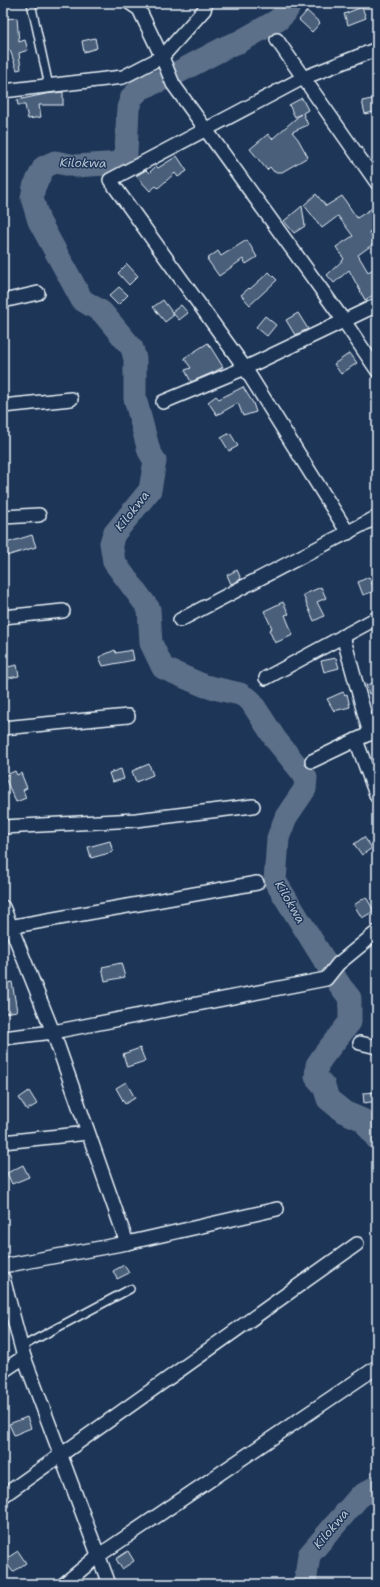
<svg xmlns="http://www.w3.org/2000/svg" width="380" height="1587" font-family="'Shantell Sans',sans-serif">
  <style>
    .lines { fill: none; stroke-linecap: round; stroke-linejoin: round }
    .river { stroke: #5d7089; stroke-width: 23 }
    .building { fill: #495e7a; stroke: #e8f1f8 }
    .lane-casing { stroke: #e8f1f8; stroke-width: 10 }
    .street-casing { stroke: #e8f1f8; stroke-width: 16 }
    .lane { stroke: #1d3557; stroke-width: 7 }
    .street { stroke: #1d3557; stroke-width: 13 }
    .labels { text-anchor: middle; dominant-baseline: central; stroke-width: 3; stroke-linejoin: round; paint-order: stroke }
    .water-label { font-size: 12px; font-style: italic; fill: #b7c4d1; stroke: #1d3557 }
  </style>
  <rect width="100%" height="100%" fill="#1d3557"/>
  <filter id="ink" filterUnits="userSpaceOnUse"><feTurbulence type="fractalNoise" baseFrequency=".025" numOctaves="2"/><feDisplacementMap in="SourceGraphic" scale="8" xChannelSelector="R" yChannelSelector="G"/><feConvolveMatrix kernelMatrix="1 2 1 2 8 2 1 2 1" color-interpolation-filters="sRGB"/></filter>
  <g filter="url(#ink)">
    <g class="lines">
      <g class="river">
        <polyline points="291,3 286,12 278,20 239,42 228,46 171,76 140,89 132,97 128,108 126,153 121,163 76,166 55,162 44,167 34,187 32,198 39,221 82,300 102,312 132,348 135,359 135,398 149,451 155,461 150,490 114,534 111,543 114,562 149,609 151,643 163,668 205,686 240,694 250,700 276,740 306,777 305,789 286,817 278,838 275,881 341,987 350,998 350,1022 323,1056 317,1065 316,1077 324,1086 328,1099 344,1112 363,1120 377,1139"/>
        <polyline points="305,1584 309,1555 359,1497 377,1486"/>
      </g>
    </g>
    <g class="building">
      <polygon points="362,7 366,18 348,25 344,14"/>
      <polygon points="307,11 320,23 312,32 299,20"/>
      <polygon points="17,18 19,42 25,40 28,50 19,53 21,69 17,70 10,50 3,52 3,19"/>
      <polygon points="95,38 97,48 84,52 82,41"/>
      <polygon points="63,92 63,105 39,105 41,117 28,119 25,105 18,105 17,100 46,94"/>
      <polygon points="302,98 308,110 303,113 308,125 292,132 298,139 308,157 282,172 274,172 270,167 267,170 250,149 268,134 272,139 301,114 295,117 289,105"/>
      <polygon points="377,98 377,111 365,114 362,101"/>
      <polygon points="177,156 187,171 178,177 175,173 158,188 156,186 150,191 136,176 146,170 149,173 156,166 158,168"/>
      <polygon points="316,194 326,206 342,196 357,218 377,205 377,227 369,232 376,242 358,255 368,272 377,267 377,293 365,300 349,270 334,283 327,275 344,259 336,247 353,236 338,216 322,228 304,205"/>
      <polygon points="302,206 305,226 294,233 284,221"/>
      <polygon points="247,240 257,257 246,264 243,259 219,276 207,259 218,251 221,256"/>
      <polygon points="127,264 138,276 129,285 118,273"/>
      <polygon points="269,272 277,280 250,305 241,295 249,288 250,289"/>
      <polygon points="119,287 128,295 118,305 109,296"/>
      <polygon points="163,300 174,315 165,322 153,307"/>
      <polygon points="181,305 188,313 179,320 172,312"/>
      <polygon points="298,313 308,329 295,335 286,320"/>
      <polygon points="265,316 276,325 267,336 256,327"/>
      <polygon points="208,343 223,367 216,371 191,382 185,370 191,368 184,358"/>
      <polygon points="350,353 357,363 341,374 334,364"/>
      <polygon points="243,387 253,403 256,412 243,416 238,403 217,415 208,402 216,396 219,399"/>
      <polygon points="230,433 238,446 229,451 221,438"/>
      <polygon points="32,535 36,547 3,557 3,544"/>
      <polygon points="237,570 241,579 231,584 227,575"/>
      <polygon points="369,577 375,591 363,595 358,582"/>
      <polygon points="321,587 326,598 317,602 324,616 314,621 303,595"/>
      <polygon points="283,602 289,614 285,615 293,635 275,643 269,630 272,628 264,611"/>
      <polygon points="115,650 116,653 132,650 134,660 103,666 99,657"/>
      <polygon points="336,658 339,668 324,672 321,661"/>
      <polygon points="17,665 19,676 3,679 3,668"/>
      <polygon points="377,682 377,692 369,694 366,685"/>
      <polygon points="343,692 345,695 347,694 350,707 334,711 327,699"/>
      <polygon points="149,764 153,775 136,782 132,771"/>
      <polygon points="121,769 124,779 112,782 109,773"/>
      <polygon points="15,771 17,775 21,773 27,788 23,790 26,798 16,802 4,776"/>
      <polygon points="364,837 372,848 362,855 354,844"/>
      <polygon points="110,841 113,852 91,858 88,847"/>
      <polygon points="366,897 374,911 362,918 354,905"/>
      <polygon points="121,963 125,977 105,981 102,967"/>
      <polygon points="12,982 17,1011 5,1013 3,1005 3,984"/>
      <polygon points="140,1048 145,1061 127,1067 123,1054"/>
      <polygon points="126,1082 135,1098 125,1104 116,1088"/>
      <polygon points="29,1091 37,1104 27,1110 19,1098"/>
      <polygon points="377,1092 377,1101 364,1103 363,1093"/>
      <polygon points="23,1165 29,1177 12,1184 7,1173"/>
      <polygon points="124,1265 129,1273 117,1279 113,1271"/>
      <polygon points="27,1417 31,1428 14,1435 9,1424"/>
      <polygon points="18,1551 26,1563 13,1572 4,1560"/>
      <polygon points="128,1551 134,1561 122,1569 116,1559"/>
    </g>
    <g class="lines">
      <defs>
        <g id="lane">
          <polyline points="31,3 49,86"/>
          <polyline points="21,1347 130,1289"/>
        </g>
        <g id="street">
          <polyline points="130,3 139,9 162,57 173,84 344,321 377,370"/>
          <polyline points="277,40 377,183"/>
          <polyline points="3,91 123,77 162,57 204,10 206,3"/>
          <polyline points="3,301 38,293"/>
          <polyline points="163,402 245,368 377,305"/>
          <polyline points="3,406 71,399"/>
          <polyline points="3,517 39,515"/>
          <polyline points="348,533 245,368 110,180 303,78 377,49"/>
          <polyline points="3,617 63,611"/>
          <polyline points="180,620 377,517"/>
          <polyline points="343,636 370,734"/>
          <polyline points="266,678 377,618"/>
          <polyline points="3,728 128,716"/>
          <polyline points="356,740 377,797"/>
          <polyline points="312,761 377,730"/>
          <polyline points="3,827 136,820 253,806"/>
          <polyline points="3,907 53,1032 127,1243"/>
          <polyline points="3,928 257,883"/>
          <polyline points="3,1038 53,1032 326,979 338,964 377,932"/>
          <polyline points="360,1043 377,1047"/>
          <polyline points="3,1142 88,1133"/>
          <polyline points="3,1266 127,1243 277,1209"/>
          <polyline points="3,1278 24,1357 109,1584"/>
          <polyline points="3,1371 24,1357"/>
          <polyline points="3,1496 357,1244"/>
          <polyline points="64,1584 98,1556 377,1367"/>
        </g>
      </defs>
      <use href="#lane" class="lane-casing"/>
      <use href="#street" class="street-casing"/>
      <use href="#lane" class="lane"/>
      <use href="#street" class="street"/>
    </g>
  </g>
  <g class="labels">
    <g class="water-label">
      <text transform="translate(83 163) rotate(1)">Kilokwa</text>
      <text transform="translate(132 511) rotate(-52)">Kilokwa</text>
      <text transform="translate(290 902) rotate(60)">Kilokwa</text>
      <text transform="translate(331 1529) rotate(-50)">Kilokwa</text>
    </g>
  </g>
  <rect width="380" height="1587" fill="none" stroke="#1d3557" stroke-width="16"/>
  <rect x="8" y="8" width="364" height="1571" fill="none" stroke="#e8f1f8" stroke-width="1.5" filter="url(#ink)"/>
</svg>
